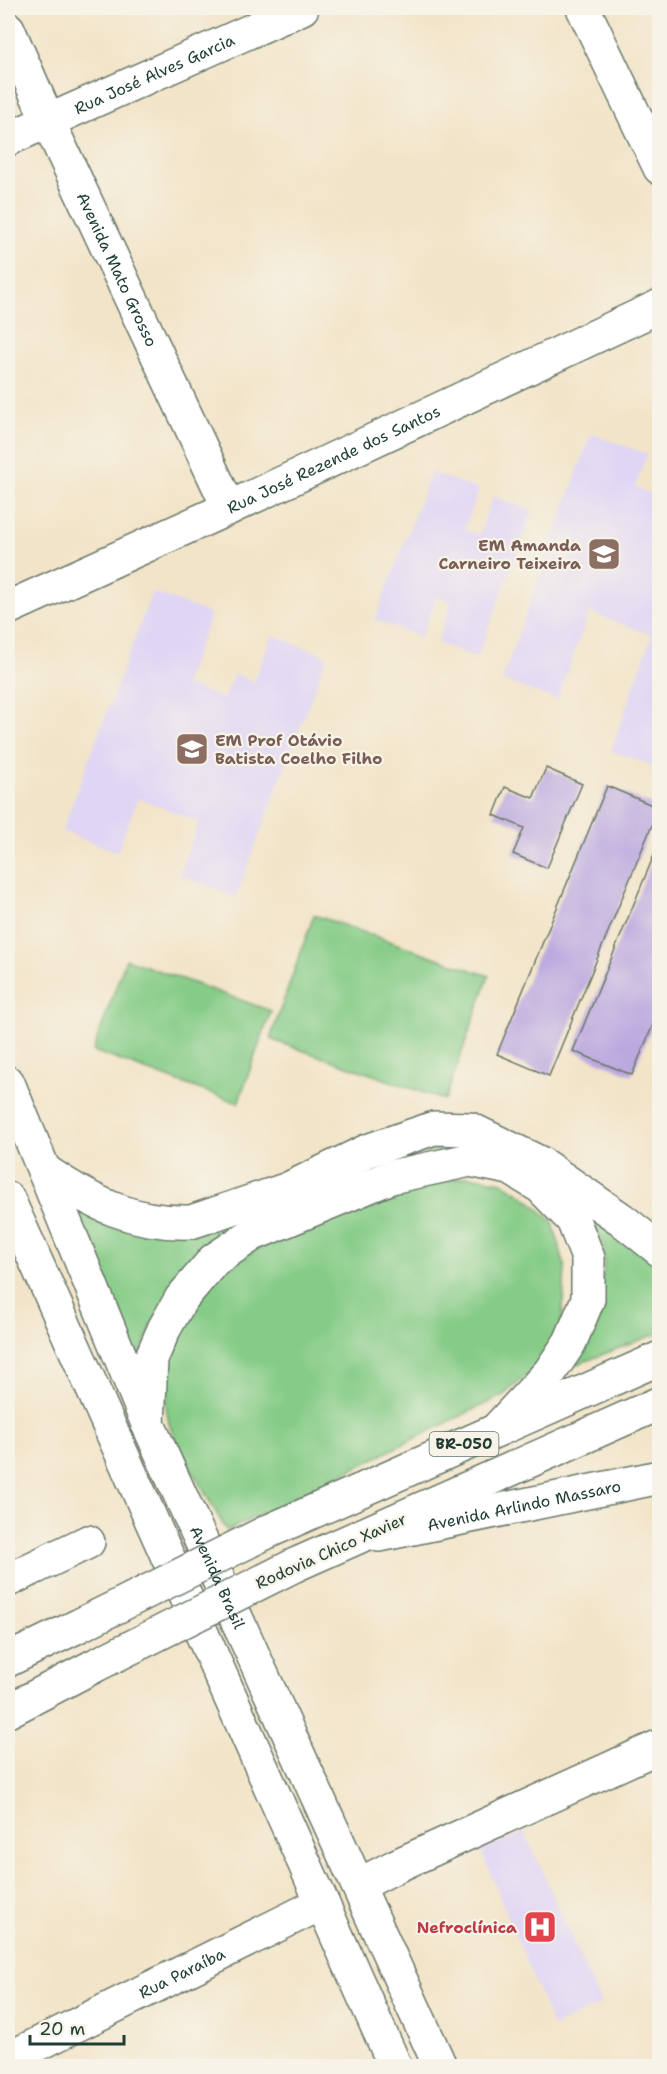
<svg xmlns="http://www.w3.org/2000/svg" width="667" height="2074" font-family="'Shantell Sans',sans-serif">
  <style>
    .built { fill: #dfd5f5 }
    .green { fill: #86cc87; stroke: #52845e; stroke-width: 1.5 }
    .building { fill: #bba8df }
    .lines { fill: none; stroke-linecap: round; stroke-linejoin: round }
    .street-casing { stroke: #697768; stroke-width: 36 }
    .highway-casing { stroke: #697768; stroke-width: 36 }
    .street { stroke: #fff; stroke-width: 33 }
    .highway { stroke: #fff; stroke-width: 33 }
    .highway-bridge-casing { stroke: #697768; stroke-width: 36; stroke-linecap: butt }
    .highway-bridge { stroke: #fff; stroke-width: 33 }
    .labels { text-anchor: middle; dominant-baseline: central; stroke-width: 4.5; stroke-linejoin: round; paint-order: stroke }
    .shield { fill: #f7f3e8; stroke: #60746a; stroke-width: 1.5 }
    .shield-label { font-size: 15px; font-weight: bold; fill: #1f3d34 }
    .street-label { font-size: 16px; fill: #1f3d34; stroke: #f7f3e8 }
    .education-label { font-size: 16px; font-weight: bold; fill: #785e54; stroke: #f7f3e8; text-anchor: end }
    .health-label { font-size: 16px; font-weight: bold; fill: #be3a42; stroke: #f7f3e8; text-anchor: end }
  </style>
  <rect width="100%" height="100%" fill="#f7f3e8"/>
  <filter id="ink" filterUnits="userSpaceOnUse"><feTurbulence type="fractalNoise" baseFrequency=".0167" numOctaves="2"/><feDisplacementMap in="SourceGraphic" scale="12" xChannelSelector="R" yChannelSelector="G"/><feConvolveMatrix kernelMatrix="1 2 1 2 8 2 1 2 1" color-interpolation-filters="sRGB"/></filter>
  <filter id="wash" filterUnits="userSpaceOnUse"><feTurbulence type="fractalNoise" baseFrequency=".008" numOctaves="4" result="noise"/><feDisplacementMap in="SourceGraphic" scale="24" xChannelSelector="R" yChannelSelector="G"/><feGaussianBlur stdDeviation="1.35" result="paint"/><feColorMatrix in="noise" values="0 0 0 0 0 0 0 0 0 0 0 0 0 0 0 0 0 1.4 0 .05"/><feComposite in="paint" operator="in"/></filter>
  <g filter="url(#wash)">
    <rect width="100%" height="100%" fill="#f2e4c8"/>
    <g class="built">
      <polygon points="591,434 647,454 635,487 659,496 659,768 611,751 652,635 589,612 557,700 502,680"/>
      <polygon points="431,472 479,490 464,529 479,535 493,496 533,511 477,658 437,643 452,602 437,596 421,637 375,620"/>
      <polygon points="152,592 211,614 184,684 224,699 234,674 254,682 272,635 327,656 236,897 179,875 199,822 138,798 117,852 62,831"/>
      <polygon points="525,1832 601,2004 553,2027 481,1850"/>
    </g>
    <g class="green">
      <polygon points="314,915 489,976 445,1100 270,1039"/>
      <polygon points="126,959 271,1011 238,1103 93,1051"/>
      <path d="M438,1139L465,1142L492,1150L550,1175L659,1262V1333L570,1367C575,1358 581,1349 586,1339C596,1318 609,1264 602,1241C600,1235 593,1228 589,1222C557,1177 492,1149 437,1152C398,1154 360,1172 325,1188C292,1203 258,1218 225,1233C184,1264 152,1312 138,1362L68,1198L89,1211L122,1222L165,1233L200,1229L241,1217L381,1153Z"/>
      <polygon points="469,1176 502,1182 529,1200 553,1222 565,1267 562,1324 541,1364 503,1395 227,1531 180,1450 169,1424 161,1377 167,1351 216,1275 254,1250 391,1190"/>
    </g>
    <g id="blocks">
      <g class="building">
        <polygon points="546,768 582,784 547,868 513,854 524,828 494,815 505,787 533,798"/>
        <polygon points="607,786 659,808 549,1076 497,1054"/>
        <polygon points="659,843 660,1008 632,1075 573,1051"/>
      </g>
    </g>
  </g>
  <g filter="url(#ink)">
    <use href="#blocks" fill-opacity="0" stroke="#697768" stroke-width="1.5"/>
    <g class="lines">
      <defs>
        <g id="street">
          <polyline points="583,8 660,168"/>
          <path id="s1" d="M8,29L48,121L229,508"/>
          <path id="s2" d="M8,139L302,8"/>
          <path id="s3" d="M8,608L229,508L660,306"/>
          <path id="s4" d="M8,1083L148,1424L440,2066"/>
          <polyline points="8,1199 395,2066"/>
          <path id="s5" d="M379,1535L660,1477"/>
          <polyline points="8,1580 88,1542"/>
          <polyline points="359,1885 396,1866 660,1746"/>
          <path id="s6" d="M8,2059L322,1903"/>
        </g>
        <g id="highway">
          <path d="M45,1171C92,1203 133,1224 191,1222L288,1189L367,1151L434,1128L470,1129L540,1163L621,1219L660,1250"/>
          <polyline points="148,1424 151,1359 164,1329 181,1299 214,1260 253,1234 391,1177 470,1160 510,1168 541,1187 573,1220 588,1258 588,1299 570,1342 550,1372 497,1429"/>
          <polyline points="269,1531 660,1358"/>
          <polyline points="295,1565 660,1403"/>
          <polyline points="8,1660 76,1627"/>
          <polyline points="8,1711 94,1666"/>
        </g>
      </defs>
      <use href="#street" class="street-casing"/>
      <use href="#highway" class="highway-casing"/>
      <use href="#street" class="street"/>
      <use href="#highway" class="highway"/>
      <defs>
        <g id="highway-bridge">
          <polyline points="76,1627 269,1531"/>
          <polyline points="94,1666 295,1565"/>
        </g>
      </defs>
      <use href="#highway-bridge" class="highway-bridge-casing"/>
      <use href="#highway-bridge" class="highway-bridge"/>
    </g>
  </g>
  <defs>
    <symbol id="school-square" viewBox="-11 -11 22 22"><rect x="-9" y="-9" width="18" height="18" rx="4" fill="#8d6e63" stroke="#f7f3e8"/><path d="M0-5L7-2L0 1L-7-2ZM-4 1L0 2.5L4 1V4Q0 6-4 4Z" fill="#fff"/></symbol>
    <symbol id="hospital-square" viewBox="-11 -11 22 22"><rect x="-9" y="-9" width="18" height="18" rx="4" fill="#e0444e" stroke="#f7f3e8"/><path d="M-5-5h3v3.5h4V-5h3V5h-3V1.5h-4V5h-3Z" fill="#fff"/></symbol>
  </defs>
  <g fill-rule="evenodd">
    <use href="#school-square" x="585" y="535" width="38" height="38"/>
    <use href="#school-square" x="173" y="730" width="38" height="38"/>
    <use href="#hospital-square" x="521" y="1908" width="38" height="38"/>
  </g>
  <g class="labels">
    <rect class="shield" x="429.5" y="1432" width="69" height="24" rx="4.5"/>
    <g class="shield-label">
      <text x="464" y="1444">BR-050</text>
    </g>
    <g class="street-label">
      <text stroke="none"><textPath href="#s2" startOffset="160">Rua José Alves Garcia</textPath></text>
      <text stroke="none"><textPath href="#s1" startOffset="264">Avenida Mato Grosso</textPath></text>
      <text stroke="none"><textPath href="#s3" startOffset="358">Rua José Rezende dos Santos</textPath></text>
      <text stroke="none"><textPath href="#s5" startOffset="148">Avenida Arlindo Massaro</textPath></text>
      <text transform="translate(331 1551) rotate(-24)">Rodovia Chico Xavier</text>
      <text stroke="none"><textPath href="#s4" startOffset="537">Avenida Brasil</textPath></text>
      <text stroke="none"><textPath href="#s6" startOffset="194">Rua Paraíba</textPath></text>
    </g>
    <g class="education-label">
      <text x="581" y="545">EM Amanda<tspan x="581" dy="18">Carneiro Teixeira</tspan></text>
      <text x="215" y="740" text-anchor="start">EM Prof Otávio<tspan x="215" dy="18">Batista Coelho Filho</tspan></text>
    </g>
    <g class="health-label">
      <text x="517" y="1927">Nefroclínica</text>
    </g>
  </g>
  <rect width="667" height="2074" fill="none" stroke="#f7f3e8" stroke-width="30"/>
  <path d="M30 2035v9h94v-9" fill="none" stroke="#1f3d34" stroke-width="3"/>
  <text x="39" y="2035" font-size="18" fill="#1f3d34" stroke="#f7f3e8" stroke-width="4.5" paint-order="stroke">20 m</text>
</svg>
